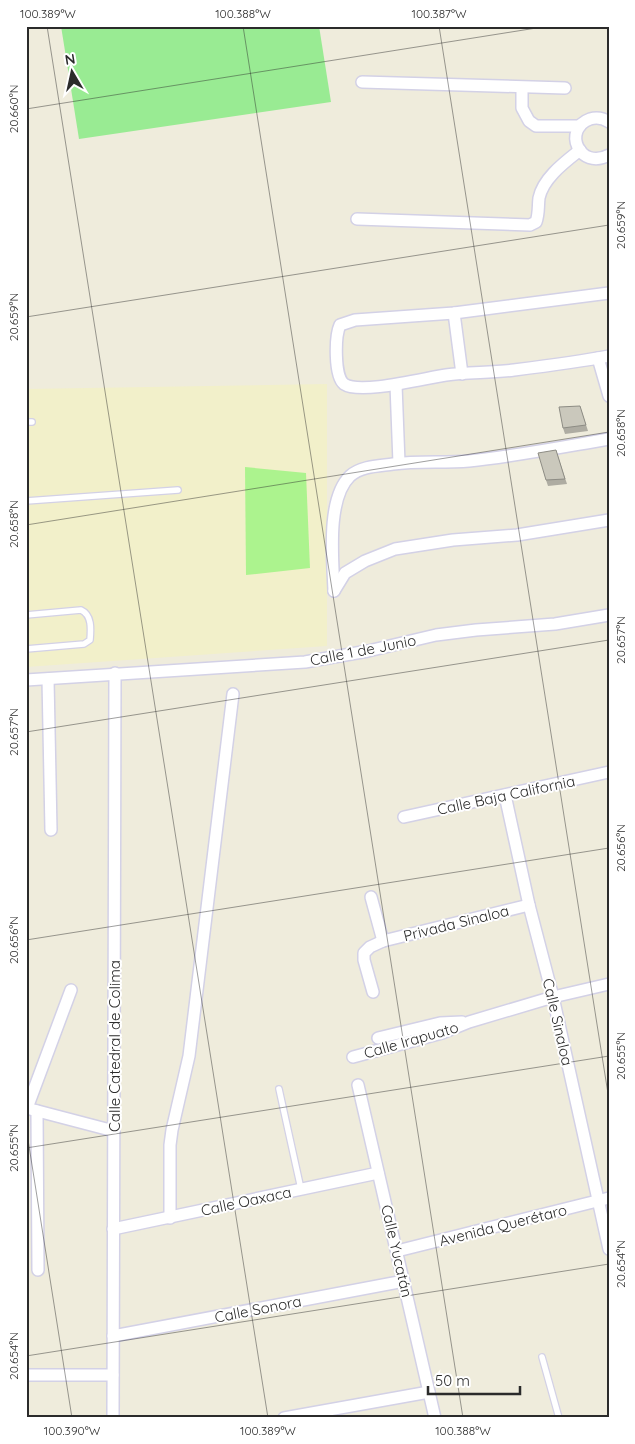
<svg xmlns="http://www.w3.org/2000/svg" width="635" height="1444" font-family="Quicksand,sans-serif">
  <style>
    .education { fill: #f2f0ca }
    .green { fill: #99eb93 }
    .pitch { fill: #acf38e }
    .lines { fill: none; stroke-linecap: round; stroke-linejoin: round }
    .lane-casing { stroke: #d3d1e6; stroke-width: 8 }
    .street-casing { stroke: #d3d1e6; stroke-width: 14 }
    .lane { stroke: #fff; stroke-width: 5.5 }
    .street { stroke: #fff; stroke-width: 11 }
    .wall { fill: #aeaca2 }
    .building { fill: #cac8bc; stroke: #8d8c84 }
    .ticks { fill: none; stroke: #2b2b2b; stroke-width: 1; stroke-opacity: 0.45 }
    .labels { text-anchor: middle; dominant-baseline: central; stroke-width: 4; stroke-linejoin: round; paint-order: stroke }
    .street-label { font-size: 15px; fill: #2b2b2b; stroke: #fff }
    .neatline { fill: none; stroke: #2b2b2b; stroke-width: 2 }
    .ticks-label { font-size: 12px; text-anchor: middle; fill: #2b2b2b }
  </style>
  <rect width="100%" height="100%" fill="#efecdc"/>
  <polygon class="education" points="327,384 327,646 26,667 26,389"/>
  <polygon class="green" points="61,26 319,26 331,102 79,139"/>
  <polygon class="pitch" points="245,467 306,473 310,568 246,575"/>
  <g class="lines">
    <defs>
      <g id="lane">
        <polyline points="26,422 32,422"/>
        <polyline points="26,501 178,490"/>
        <path d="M26,615L81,610C92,615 91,629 90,640L84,644L26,649"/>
        <polyline points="279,1089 301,1189"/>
        <polyline points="542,1357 559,1418"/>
      </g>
      <g id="street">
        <polyline points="362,82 565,88"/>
        <polyline points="522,88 522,108 529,121 536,126 580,126"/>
        <path d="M609,122C603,118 597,117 590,119C562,129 579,171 609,155"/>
        <path d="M357,219L530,225L536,222C539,214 538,206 539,198C543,178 565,162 580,150"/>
        <path d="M609,293L454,313L355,320L340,325C335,336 334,376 344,384C360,395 425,378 446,375C468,372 491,373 514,370C546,366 578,362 609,356"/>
        <polyline points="454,313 462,374"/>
        <polyline points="598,358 609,396"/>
        <polyline points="396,385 399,463"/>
        <path d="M334,591C333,561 326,499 350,476C361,466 379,466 393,464C418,461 444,463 469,461C516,456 562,447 609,439"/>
        <polyline points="334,591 345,573 365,561 395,549 453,540 517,535 609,520"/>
        <polyline points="48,679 51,830"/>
        <polyline points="26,680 305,662 368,651 436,635 476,630 555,624 609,615"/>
        <polyline points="505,795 529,905 553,997 609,1249"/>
        <polyline points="404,817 609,772"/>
        <polyline points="371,897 383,941"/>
        <polyline points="373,992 364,960 364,953 370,947 383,941 529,905"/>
        <polyline points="378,1038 440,1023 462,1022"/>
        <polyline points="353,1057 442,1033 469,1022 553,997 609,984"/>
        <polyline points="358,1085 435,1418"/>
        <polyline points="27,1108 71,990"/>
        <polyline points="30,1109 114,1131"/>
        <polyline points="37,1111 38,1270"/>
        <polyline points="170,1218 170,1145 172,1130 189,1056 233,694"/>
        <polyline points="113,1229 378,1173"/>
        <polyline points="397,1251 609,1198"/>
        <polyline points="113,1336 404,1281"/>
        <polyline points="26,1375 113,1375"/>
        <polyline points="113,1418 115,673"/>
        <polyline points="284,1418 429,1392"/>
      </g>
    </defs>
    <use href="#lane" class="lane-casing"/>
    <use href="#street" class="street-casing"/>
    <use href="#lane" class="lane"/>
    <use href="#street" class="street"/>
  </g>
  <g class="wall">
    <polygon points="580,406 588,431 565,434 563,428"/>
    <polygon points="556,450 567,484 548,486 546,480"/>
  </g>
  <g class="building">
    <polygon points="580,406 586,425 563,428 559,407"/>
    <polygon points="556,450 565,479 546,480 538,453"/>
  </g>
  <path class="ticks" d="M47,26L268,1418M243,26L463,1418M439,26L609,1100M26,109L549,26M26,317L609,225M26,525L609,432M26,732L609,640M26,940L609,848M26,1127L72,1418M26,1148L609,1056M26,1356L609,1264"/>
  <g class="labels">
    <g class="street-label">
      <text transform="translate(363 650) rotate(-11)">Calle 1 de Junio</text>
      <text transform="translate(506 795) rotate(-12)">Calle Baja California</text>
      <text transform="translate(456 923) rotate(-14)">Privada Sinaloa</text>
      <text transform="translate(558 1022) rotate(77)">Calle Sinaloa</text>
      <text transform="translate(411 1040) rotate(-16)">Calle Irapuato</text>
      <text transform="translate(114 1046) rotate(-90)">Calle Catedral de Colima</text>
      <text transform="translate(246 1201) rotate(-12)">Calle Oaxaca</text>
      <text transform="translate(503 1225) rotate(-14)">Avenida Querétaro</text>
      <text transform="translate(397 1251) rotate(77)">Calle Yucatán</text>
      <text transform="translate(258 1309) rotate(-11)">Calle Sonora</text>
    </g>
  </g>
  <rect width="635" height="1444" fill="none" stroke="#ffffff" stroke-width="55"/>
  <g transform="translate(72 72) rotate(351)" stroke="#ffffff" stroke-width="4" paint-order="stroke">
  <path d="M0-4L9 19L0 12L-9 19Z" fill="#2b2b2b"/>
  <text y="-8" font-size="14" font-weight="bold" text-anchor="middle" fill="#2b2b2b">N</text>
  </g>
  <path d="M428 1386v8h92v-8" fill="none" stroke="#2b2b2b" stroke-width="2.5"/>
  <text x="435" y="1386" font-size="15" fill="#2b2b2b" stroke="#ffffff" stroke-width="4" paint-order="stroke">50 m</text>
  <rect x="28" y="28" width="580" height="1388" class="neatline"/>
  <g class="ticks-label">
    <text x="48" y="18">100.389°W</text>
    <text x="243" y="18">100.388°W</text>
    <text x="439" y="18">100.387°W</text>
    <text transform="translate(14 109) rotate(-90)" y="4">20.660°N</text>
    <text transform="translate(621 225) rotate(-90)" y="4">20.659°N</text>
    <text transform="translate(14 317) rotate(-90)" y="4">20.659°N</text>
    <text transform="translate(621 433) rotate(-90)" y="4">20.658°N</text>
    <text transform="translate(14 524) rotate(-90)" y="4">20.658°N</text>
    <text transform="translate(621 640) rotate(-90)" y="4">20.657°N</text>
    <text transform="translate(14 732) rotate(-90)" y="4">20.657°N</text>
    <text transform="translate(621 848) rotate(-90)" y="4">20.656°N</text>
    <text transform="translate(14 940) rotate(-90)" y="4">20.656°N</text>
    <text transform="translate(621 1056) rotate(-90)" y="4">20.655°N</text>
    <text transform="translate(14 1148) rotate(-90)" y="4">20.655°N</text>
    <text transform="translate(621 1264) rotate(-90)" y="4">20.654°N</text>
    <text transform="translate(14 1356) rotate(-90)" y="4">20.654°N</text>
    <text x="72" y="1435">100.390°W</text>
    <text x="268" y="1435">100.389°W</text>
    <text x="463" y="1435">100.388°W</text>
  </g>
</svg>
